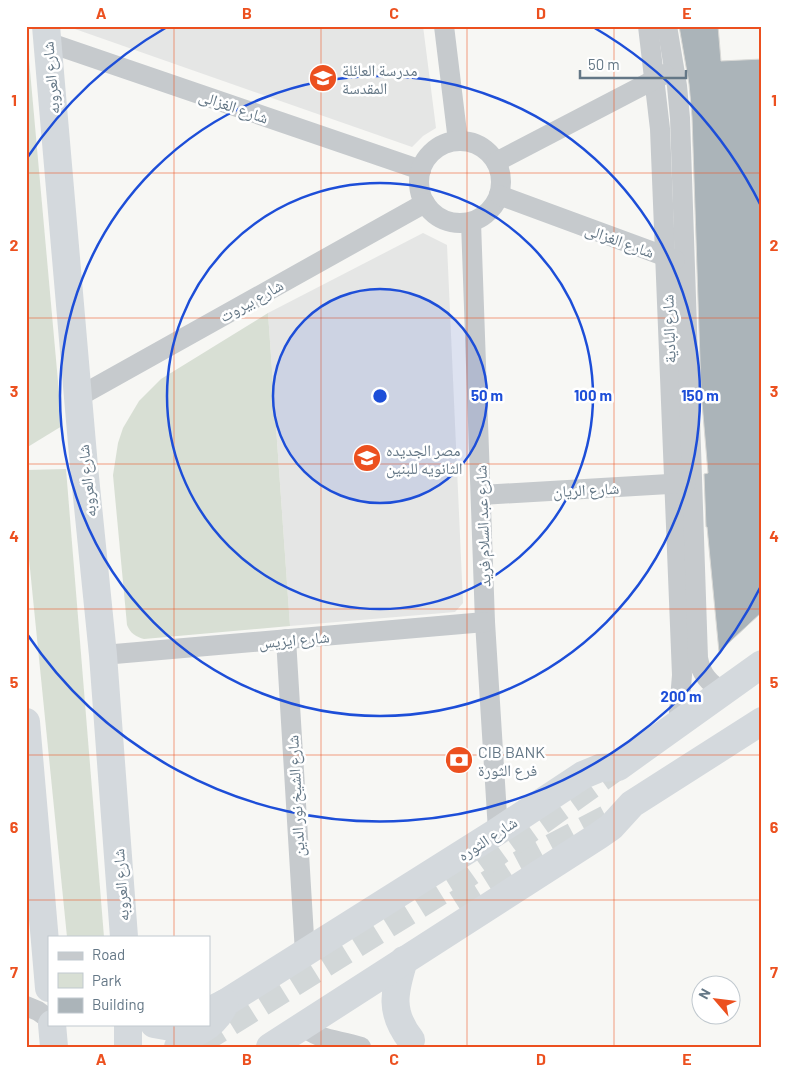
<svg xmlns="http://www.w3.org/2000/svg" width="788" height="1073" font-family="Barlow,'Noto Naskh Arabic',sans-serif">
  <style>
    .built { fill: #e5e6e5 }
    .green { fill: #d8dfd4 }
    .building { fill: #abb4b9; stroke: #d9d9d6 }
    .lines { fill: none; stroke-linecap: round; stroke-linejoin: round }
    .major-tunnel { stroke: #d2d7d8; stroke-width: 25; stroke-dasharray: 25 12; stroke-linecap: butt }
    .minor { stroke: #c6cacd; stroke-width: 20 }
    .highway { stroke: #d4d9dd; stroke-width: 28 }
    .grid { fill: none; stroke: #ec501f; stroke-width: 1; stroke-opacity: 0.55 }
    .ring { fill: none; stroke: #1d4ed8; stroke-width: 2.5 }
    .labels { text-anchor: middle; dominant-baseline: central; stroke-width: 5; stroke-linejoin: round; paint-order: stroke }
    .poi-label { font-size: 16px; fill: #647786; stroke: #fff; text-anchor: start }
    .street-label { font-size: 16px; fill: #647786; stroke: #fff }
    .centre { fill: #1d4ed8; stroke: #fff; stroke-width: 2.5 }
    .ring-label { font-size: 15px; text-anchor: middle; font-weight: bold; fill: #1d4ed8; stroke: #fff; stroke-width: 5; stroke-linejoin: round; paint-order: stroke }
    .neatline { fill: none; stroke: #ec501f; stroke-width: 2 }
    .grid-label { font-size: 16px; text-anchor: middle; font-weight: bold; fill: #ec501f }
  </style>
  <rect width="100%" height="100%" fill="#f7f7f4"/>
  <g class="built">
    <polygon points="75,26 423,26 436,128 423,136 412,147 75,29"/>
    <polygon points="423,233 447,245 463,603 455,612 290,626 268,313"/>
  </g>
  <g class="green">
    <polygon points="26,26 62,426 26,448"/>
    <path d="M268,313L290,626L144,639C136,637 130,633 127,625L113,475L118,443L123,428L139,401L161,379Z"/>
    <polygon points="66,469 104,937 67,937 26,529 26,470"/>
  </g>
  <polygon class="building" points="679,26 718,26 721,61 762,59 762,612 719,652 707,527 706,527 704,474 708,473 701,391 692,117 689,84"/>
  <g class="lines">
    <g class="major-tunnel">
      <polyline points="456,903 518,864 613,814"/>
      <polyline points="199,1043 461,880 618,767"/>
    </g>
    <g class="minor">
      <polyline points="444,26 458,141"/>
      <polyline points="648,26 660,129 682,675 679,712 679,723"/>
      <path d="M667,26L677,86L680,118L698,658C701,674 709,684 723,691"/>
      <polyline points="47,42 421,170"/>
      <circle cx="460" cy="182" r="41"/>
      <polyline points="496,162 665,74"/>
      <polyline points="499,195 675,260"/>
      <polyline points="471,222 485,622 498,831"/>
      <polyline points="78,397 425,203"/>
      <polyline points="481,495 686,483"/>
      <polyline points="286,639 305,953"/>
      <polyline points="103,655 485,622"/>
      <polyline points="26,1006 38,1011 49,1019"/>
      <path d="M302,1025C320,1042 339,1039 361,1047"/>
    </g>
    <g class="highway">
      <polyline points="46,26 84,467 103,655 124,937"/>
      <polyline points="26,722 49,988"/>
      <path d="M404,960C394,992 389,1012 411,1040"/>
      <polyline points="209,1011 225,1003 498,831 583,775 600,768 618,767 762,664"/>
      <polyline points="52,1024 54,1047"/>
      <polyline points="128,1024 128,1047"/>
      <polyline points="154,1024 171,1027 181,1024"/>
      <path d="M178,1047C184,1037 191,1035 201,1030C212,1024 220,1015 225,1003"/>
      <polyline points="270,1047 598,836 611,827 632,804 762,721"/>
    </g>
  </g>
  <path class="grid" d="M174,26V937M321,26V1047M467,26V1047M614,26V1047M26,173H762M26,318H762M26,464H762M26,609H762M26,755H762M26,900H762M174,1024V1047"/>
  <circle cx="380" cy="396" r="107" fill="#1d4ed8" fill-opacity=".12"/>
  <g class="ring">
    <circle cx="380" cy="396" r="107"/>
    <circle cx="380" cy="396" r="213"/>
    <circle cx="380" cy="396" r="320"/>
    <path d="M761 586A426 426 0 0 1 27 634M27 158A426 426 0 0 1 167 27M593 27A426 426 0 0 1 761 206"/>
  </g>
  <defs>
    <symbol id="school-disc" viewBox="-11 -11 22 22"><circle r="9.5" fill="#ec501f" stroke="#fff"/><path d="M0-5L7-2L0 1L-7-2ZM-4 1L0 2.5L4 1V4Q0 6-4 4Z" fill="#fff"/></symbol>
    <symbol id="bank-disc" viewBox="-11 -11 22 22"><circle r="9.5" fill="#ec501f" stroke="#fff"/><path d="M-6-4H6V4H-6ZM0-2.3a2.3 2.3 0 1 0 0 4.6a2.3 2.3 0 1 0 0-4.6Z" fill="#fff"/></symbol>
  </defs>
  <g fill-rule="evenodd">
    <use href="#school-disc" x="307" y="62" width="32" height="32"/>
    <use href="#school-disc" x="351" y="442" width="32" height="32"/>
    <use href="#bank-disc" x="443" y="744" width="32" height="32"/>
  </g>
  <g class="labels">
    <g class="poi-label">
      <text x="342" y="69">مدرسة العائلة<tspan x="342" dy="18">المقدسة</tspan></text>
      <text x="386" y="449">مصر الجديده<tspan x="386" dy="18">الثانويه للبنين</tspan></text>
      <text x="478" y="751">CIB BANK<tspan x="478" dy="18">فرع الثورة</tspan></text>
    </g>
    <g class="street-label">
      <text transform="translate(50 78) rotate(-95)">شارع العروبه</text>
      <text transform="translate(234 106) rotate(19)">شارع الغزالى</text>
      <text transform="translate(620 240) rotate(20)">شارع الغزالى</text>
      <text transform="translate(251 300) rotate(-29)">شارع بيروت</text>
      <text transform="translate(668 329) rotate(-92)">شارع البادية</text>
      <text transform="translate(86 481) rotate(-96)">شارع العروبه</text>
      <text transform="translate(586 489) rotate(-3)">شارع الريان</text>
      <text transform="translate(482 526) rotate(-92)">شارع عبد السلام فريد</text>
      <text transform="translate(294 639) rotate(-5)">شارع ايزيس</text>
      <text transform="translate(295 796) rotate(-93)">شارع الشيخ نور الدين</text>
      <text transform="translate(487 838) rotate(-33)">شارع الثوره</text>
      <text transform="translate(120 885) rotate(-94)">شارع العروبه</text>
    </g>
  </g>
  <circle cx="380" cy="396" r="8" class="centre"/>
  <g class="ring-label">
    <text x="487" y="401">50 m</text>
    <text x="593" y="401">100 m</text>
    <text x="700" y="401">150 m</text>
    <text x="681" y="702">200 m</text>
  </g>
  <rect width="788" height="1073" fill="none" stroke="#ffffff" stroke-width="55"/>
  <rect x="48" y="936" width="162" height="90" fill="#ffffff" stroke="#c1c9cf"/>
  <rect x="58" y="952" width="25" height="8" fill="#c6cacd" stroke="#c1c9cf"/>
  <text x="92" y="960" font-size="15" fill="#647786">Road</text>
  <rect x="58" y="973" width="25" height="15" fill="#d8dfd4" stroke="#c1c9cf"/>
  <text x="92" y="986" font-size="15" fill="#647786">Park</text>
  <rect x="58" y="998" width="25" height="15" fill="#abb4b9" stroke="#c1c9cf"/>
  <text x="92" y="1010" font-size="15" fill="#647786">Building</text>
  <g transform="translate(716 1000) rotate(298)"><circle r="24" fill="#ffffff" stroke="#c1c9cf"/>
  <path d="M0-4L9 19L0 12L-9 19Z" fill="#ec501f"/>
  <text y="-8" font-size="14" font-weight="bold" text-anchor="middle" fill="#647786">N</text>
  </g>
  <path d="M580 70v8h106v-8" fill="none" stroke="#647786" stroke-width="2.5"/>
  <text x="588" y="70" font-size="15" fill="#647786" stroke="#ffffff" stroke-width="4" paint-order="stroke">50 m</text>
  <rect x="28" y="28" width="732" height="1018" class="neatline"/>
  <g class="grid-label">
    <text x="101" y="19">A</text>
    <text x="247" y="19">B</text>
    <text x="394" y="19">C</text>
    <text x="541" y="19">D</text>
    <text x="687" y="19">E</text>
    <text x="14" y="106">1</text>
    <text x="774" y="106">1</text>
    <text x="14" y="251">2</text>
    <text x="774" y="251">2</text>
    <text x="14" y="397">3</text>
    <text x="774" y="397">3</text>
    <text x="14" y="542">4</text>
    <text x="774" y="542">4</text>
    <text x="14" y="688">5</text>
    <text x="774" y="688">5</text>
    <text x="14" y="833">6</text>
    <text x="774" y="833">6</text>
    <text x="14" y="978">7</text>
    <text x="774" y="978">7</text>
    <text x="101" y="1065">A</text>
    <text x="247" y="1065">B</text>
    <text x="394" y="1065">C</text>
    <text x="541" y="1065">D</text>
    <text x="687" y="1065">E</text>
  </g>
</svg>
